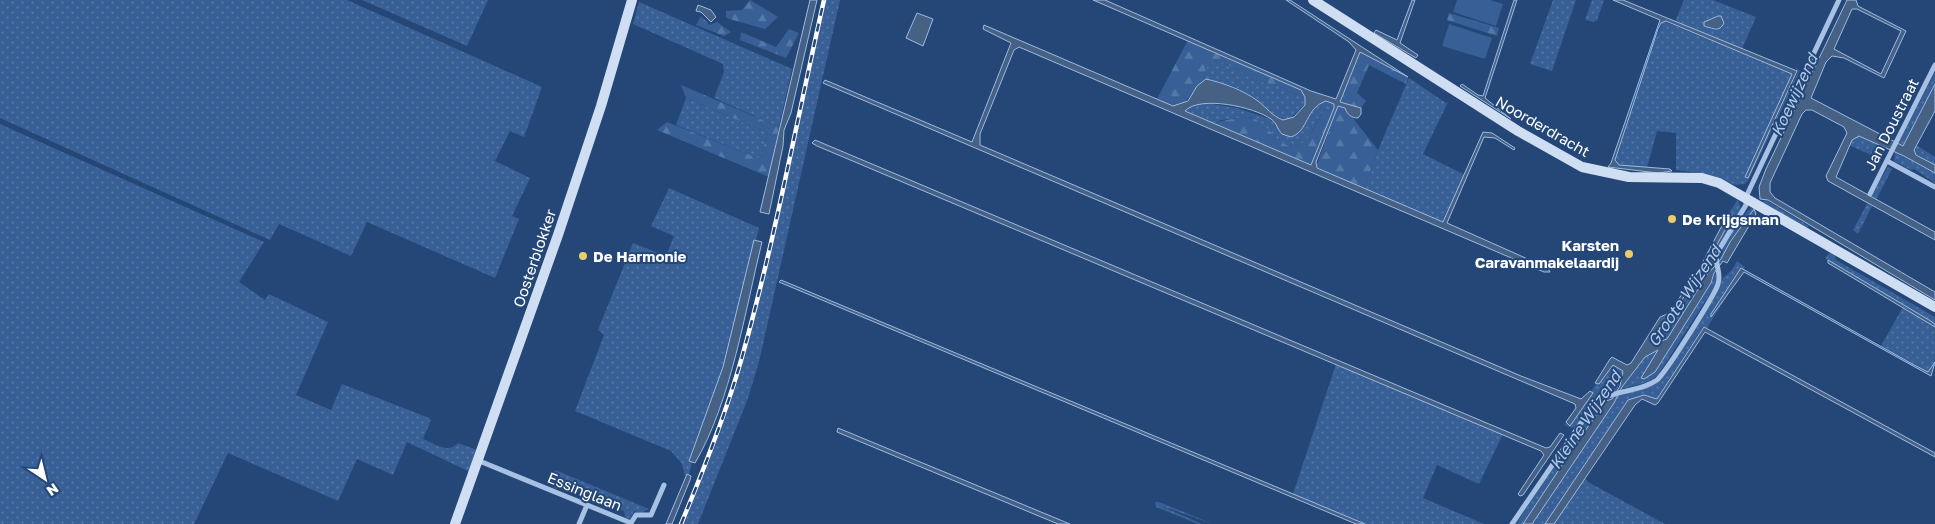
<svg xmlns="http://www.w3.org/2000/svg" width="1935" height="524" font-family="'Golos Text',sans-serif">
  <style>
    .grass { fill: url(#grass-dots) }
    .forest { fill: url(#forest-firs) }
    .pitch { fill: #386096 }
    .water { fill: #476185; stroke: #9abbe4; fill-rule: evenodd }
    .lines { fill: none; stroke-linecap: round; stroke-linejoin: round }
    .street { stroke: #a6c1e3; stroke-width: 5 }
    .secondary { stroke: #cfdef3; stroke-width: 10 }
    .rail-casing { stroke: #fff; stroke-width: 4.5 }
    .rail { stroke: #244778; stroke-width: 2.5; stroke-dasharray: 8; stroke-linecap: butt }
    .poi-dot { fill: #edca6b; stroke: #244778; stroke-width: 2 }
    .labels { text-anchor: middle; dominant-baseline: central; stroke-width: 4; stroke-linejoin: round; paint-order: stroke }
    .street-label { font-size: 15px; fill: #fff; stroke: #244778 }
    .poi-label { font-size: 15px; font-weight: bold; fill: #fff; stroke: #244778; text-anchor: start }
    .water-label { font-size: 16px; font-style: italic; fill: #b1cbeb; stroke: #244778 }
  </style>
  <defs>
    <pattern id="grass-dots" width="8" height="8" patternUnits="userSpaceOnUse" patternTransform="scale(1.25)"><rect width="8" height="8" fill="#386096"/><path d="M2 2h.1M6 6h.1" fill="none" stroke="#5678a6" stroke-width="1.8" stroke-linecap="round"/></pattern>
    <pattern id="forest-firs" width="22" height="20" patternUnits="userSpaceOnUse" patternTransform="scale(1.25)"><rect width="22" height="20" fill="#386096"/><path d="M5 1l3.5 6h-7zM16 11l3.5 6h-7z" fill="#5678a6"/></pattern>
  </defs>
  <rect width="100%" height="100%" fill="#244778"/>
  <g class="grass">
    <polygon points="0,0 347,0 542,87 524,137 510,131 495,161 530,178 512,216 519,219 495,278 367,222 351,256 279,224 270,240 0,118"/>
    <polygon points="362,0 488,0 467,46"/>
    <polygon points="825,0 840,0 759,362 747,401 698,524 682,524 741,366 777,219"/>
    <polygon points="1553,0 1576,0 1552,71 1530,64"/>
    <polygon points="1592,0 1604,0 1597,20 1594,22 1585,20"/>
    <polygon points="1684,0 1713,0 1756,17 1742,49 1675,22"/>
    <polygon points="639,2 792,69 779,127 714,98 724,72 723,64 633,24"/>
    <polygon points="1663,21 1792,74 1745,177 1747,178 1798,72 1795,67 1800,71 1749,179 1745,184 1736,185 1706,174 1676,170 1676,133 1657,131 1647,168 1619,165 1615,162 1653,45"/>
    <path d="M1217,60L1239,70L1251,79L1282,87L1295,95L1301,90L1305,97V104L1290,119C1275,120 1270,111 1260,102C1247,91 1221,79 1204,80L1206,68Z"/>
    <polygon points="1935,72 1935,84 1903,146 1898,144"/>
    <polygon points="1409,78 1446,103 1448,102 1423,154 1465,175 1443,222 1364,189 1378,150"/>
    <polygon points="686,98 768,133 760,159 676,125"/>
    <path d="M1326,101L1334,104V109L1327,108C1318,116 1316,125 1310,135C1293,163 1267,130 1251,117L1221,120L1215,124L1185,110L1200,102L1237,108L1270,119L1291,137C1309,131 1305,108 1326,101Z"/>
    <path d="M0,124L264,242L239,282L265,300L269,294L328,322L296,395L331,410L342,384L429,418L431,420L423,439C435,444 449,454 458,443L477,450L470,472L407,442L393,475L357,459L338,501L228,453L194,524H0Z"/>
    <polygon points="1859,136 1887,148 1885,153 1873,150 1871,155 1849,145 1854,137"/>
    <polygon points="1916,145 1935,157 1935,165 1916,154 1914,150"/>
    <polygon points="1895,152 1935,173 1935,183 1914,169 1911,170 1894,161"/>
    <polygon points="1888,167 1892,169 1876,200 1870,197"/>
    <polygon points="669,188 759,228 723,367 690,461 692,462 689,475 685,476 682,464 671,451 575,411 604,335 598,330 633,243 666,256 674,236 651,226"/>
    <polygon points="1738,199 1741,209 1714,257 1715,268 1707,275 1667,339 1654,345 1712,254 1730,215 1726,218"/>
    <polygon points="1766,200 1772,204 1809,226 1806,228 1762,202"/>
    <polygon points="1867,204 1872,206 1858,234 1853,230"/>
    <path d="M1754,206V209L1719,262C1718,249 1742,213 1754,206Z"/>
    <polygon points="1830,252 1835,255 1836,260 1935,317 1935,365 1929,374 1881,346 1904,305 1827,260 1825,258"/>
    <polygon points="1737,261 1745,267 1707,328 1703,327 1657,398 1653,399 1646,396 1628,400 1545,524 1532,524 1614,403 1617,395 1651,386 1661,379 1716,295 1723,278 1732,270"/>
    <polygon points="1716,271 1717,281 1713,289 1658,375 1648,382 1621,389 1645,357 1658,350 1642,377 1655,372 1711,284"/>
    <polygon points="1336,364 1503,434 1479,484 1437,465 1423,498 1484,524 1365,524 1293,494"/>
    <polygon points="1613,365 1623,371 1617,390 1596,399 1576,427 1572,428 1564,425 1576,408 1566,422 1570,425 1596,384"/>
    <polygon points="1614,396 1606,401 1580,438 1523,524 1516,524 1592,410 1599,403"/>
    <polygon points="555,470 649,509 641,513 634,511 630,519 625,517 624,511 559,484 556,489 550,484"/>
    <polygon points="1585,478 1588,482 1665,524 1554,524"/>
    <polygon points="1155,502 1159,502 1213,524 1159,505 1202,524 1198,524 1156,507"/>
  </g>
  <g class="forest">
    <polygon points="750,0 778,17 765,29 726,18 726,11 742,10"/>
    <polygon points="1449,13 1499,28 1497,36 1447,20"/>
    <polygon points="701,16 710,25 717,22 731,32 724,36 696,25"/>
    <polygon points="789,29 799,33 786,58 740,40 741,32 776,47"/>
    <polygon points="1188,40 1301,90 1295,95 1282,87 1251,79 1239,70 1217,60 1206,68 1204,80 1183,104 1173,106 1157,99"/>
    <polygon points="1360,52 1408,77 1406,84 1369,65 1357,93 1366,101 1361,108 1341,103 1340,102"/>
    <polygon points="681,85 779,127 769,177 657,130 667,122 760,159 768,133 686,98"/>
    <polygon points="1338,106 1345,108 1378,150 1364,189 1316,167"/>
    <path d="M1327,108L1334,109L1311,165L1215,124C1221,120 1226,120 1233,119C1239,118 1246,116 1252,118C1271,124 1281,156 1303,143C1314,135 1316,118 1327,108Z"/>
  </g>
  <g class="pitch">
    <polygon points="1457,0 1490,0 1503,4 1496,26 1453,12"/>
    <polygon points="1449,24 1492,38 1485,59 1442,46"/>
  </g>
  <g class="water">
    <polygon points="810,0 817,0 791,113 784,130 783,146 769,214 760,212"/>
    <path d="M1093,0H1105L1311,91L1336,99L1356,50L1349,42L1286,0H1290L1408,77L1360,52L1340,102L1361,108V114L1358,118C1351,118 1347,114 1345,108L1338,106L1316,162L1317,168L1443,222L1483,132L1492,133L1515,148L1514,150L1495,138L1484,137L1447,223L1548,268L1550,272H1544L1019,47L1014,50L980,134V145L1521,376L1581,399L1590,391L1593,393L1570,426L1566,422L1576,408L1575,404L823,83L825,80L972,142L1011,43L983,29L984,25L1173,106L1188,101L1197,86L1206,79C1224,83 1243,90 1258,101C1267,108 1272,116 1283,120L1294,117L1305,105V97L1301,90ZM1326,101L1334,104V108L1311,165L1185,111C1200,95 1254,107 1271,119C1277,123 1277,129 1282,134L1291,137C1309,131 1305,108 1326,101Z"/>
    <polygon points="1412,0 1415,0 1400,43 1418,55 1416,58 1374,33 1376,30 1397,40"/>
    <polygon points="1514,0 1517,0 1485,98 1511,119 1460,86 1462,84 1478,95 1483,96"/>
    <polygon points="1613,0 1623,0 1797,71 1748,178 1745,177 1792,74 1666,21 1661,23 1658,29 1615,160 1619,165 1670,169 1672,171 1658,173 1608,167 1611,163 1660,20"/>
    <path d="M1847,0H1856L1858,6L1906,31L1884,78L1844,58L1832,56L1826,62L1811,98L1903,146L1935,84V111L1914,150L1916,155L1935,165V173L1904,156L1859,136L1852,140L1836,177L1935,232V240L1828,181L1826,176L1847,133L1844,127L1812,110H1806L1802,114L1770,183V192L1775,198L1935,292V300L1768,200L1760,199L1759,187L1766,169ZM1852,9H1857L1901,31L1881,74L1834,49Z"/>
    <polygon points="698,5 711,10 716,17 711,22 701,12 696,11"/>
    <polygon points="917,13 933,19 923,46 906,38"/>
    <path d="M1718,16H1721L1724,23C1719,33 1713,28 1704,26V22Z"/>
    <polygon points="815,140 1546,448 1550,447 1560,433 1564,435 1523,495 1520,496 1518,494 1544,455 1541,451 817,146 812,143"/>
    <polygon points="1754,209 1756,214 1727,263 1723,261 1714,273 1711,283 1655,372 1644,379 1641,378 1658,350 1645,357 1622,387 1614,403 1532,524 1523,524 1580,438 1606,401 1612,399 1620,386 1623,371 1613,365 1599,384 1595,383 1610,359 1612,357 1627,365 1631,363 1660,317 1669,313 1698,271 1726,218 1733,215 1712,254 1653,344 1667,339 1707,275 1721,259 1730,242"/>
    <path d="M754,240L762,242C745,311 731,402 695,463L689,461L723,367Z"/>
    <polygon points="1828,260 1929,320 1935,324 1935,327 1828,263"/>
    <polygon points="1741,268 1914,365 1928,372 1935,362 1931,376 1744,272 1711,317 1711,314"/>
    <polygon points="781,280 1365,524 1356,524 779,282"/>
    <polygon points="1704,327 1935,453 1935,457 1705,332 1658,403 1655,405 1642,399 1635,405 1554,524 1545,524 1628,400 1644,395 1657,399"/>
    <polygon points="838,428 1070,524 1058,524 837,432"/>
    <polygon points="687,474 691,476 690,480 672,524 666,524"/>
  </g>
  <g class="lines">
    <g class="street">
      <polyline points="1887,161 1935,187"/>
      <polyline points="1870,194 1935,65"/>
      <polyline points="477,460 631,523 636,515 651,515 664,485"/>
      <polyline points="579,524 587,505"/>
      <path d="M1512,524L1592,407C1610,388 1637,394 1657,380C1666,372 1715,295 1718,284C1722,273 1714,264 1717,253L1746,205V197L1839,0"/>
    </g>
    <g class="secondary">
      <polyline points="1313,0 1518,131 1582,167 1629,177 1702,178 1719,183 1935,307"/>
      <polyline points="455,524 558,235 601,106 632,0"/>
    </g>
    <defs>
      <path id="rail" d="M681,524C704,469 726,414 742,357C775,240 797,119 824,0"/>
    </defs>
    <use href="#rail" class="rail-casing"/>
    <use href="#rail" class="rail"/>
  </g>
  <g class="poi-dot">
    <circle cx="1672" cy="219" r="5"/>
    <circle cx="1629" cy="254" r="5"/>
    <circle cx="583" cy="256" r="5"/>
  </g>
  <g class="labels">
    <g class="street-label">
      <text transform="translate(1891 124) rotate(-63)">Jan Doustraat</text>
      <text transform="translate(1543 126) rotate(30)">Noorderdracht</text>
      <text transform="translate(534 258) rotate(-71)">Oosterblokker</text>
      <text transform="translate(585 491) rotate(22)">Essinglaan</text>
    </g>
    <g class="poi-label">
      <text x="1682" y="219">De Krijgsman</text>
      <text x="1619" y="245" text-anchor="end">Karsten<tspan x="1619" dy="17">Caravanmakelaardij</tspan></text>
      <text x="593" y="256">De Harmonie</text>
    </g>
    <g class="water-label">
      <text transform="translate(1794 95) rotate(-65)">Koewijzend</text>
      <text transform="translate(1684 296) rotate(-56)">Groote Wijzend</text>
      <text transform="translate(1585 420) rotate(-56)">Kleine Wijzend</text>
    </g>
  </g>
  <g transform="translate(45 479) rotate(145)" stroke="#244778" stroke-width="4" paint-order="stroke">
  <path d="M0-4L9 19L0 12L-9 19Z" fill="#ffffff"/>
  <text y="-8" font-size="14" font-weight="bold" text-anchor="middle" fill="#ffffff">N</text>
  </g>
</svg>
